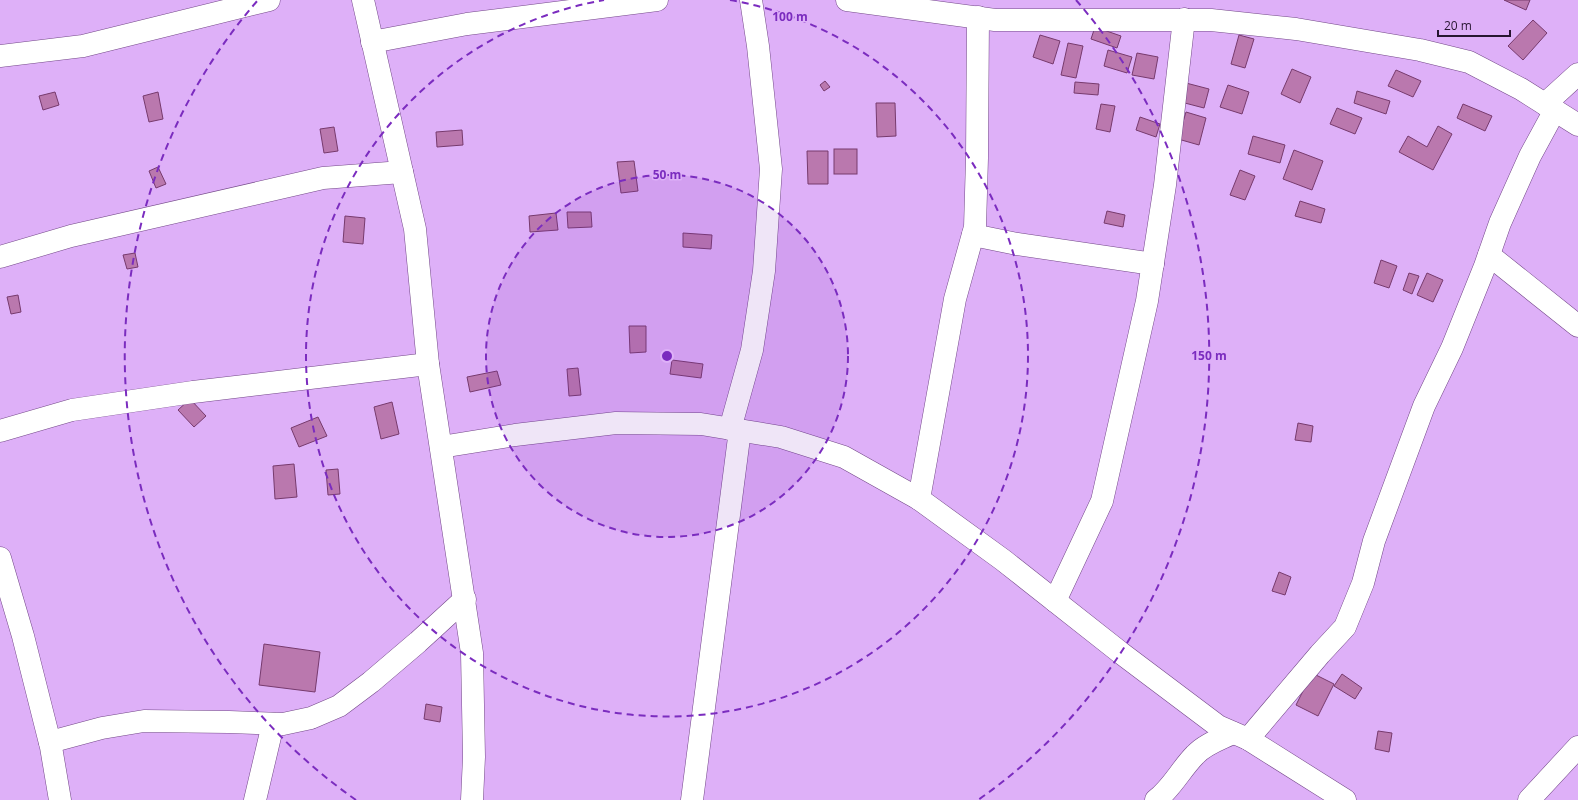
<svg xmlns="http://www.w3.org/2000/svg" width="1578" height="800" viewBox="0 0 1578 800" font-family="'Open Sans',sans-serif">
	<style>
		.building { fill: #ba78ae; stroke: #773a6d }
		.lines { fill: none; stroke-linecap: round; stroke-linejoin: round }
		.minor-casing { stroke: #734888; stroke-width: 23 }
		.minor { stroke: #fff; stroke-width: 22 }
		.ring { fill: none; stroke: #7b2cbf; stroke-width: 2; stroke-dasharray: 7 5 }
		.centre { fill: #7b2cbf; stroke: #deb0f8; stroke-width: 2 }
		.ring-label { font-size: 12px; text-anchor: middle; font-weight: bold; fill: #7b2cbf; stroke: #deb0f8; stroke-width: 3; stroke-linejoin: round; paint-order: stroke }
	</style>
	<rect width="100%" height="100%" fill="#deb0f8"/>
	<g class="building">
		<path d="M1504,0H1530L1526,10Z"/>
		<path d="M1533,20L1547,33L1523,60L1508,46Z"/>
		<path d="M1095,27L1121,36L1117,48L1091,39Z"/>
		<path d="M1040,35L1060,41L1053,64L1033,57Z"/>
		<path d="M1239,35L1254,39L1245,68L1231,64Z"/>
		<path d="M1068,43L1083,46L1076,78L1061,75Z"/>
		<path d="M1108,50L1132,57L1127,73L1104,66Z"/>
		<path d="M1137,53L1158,57L1154,79L1132,75Z"/>
		<path d="M1292,69L1311,77L1300,103L1281,94Z"/>
		<path d="M1396,70L1421,81L1413,97L1388,86Z"/>
		<path d="M825,81L830,87L824,91L820,85Z"/>
		<path d="M1075,82L1099,84L1098,95L1074,93Z"/>
		<path d="M1186,83L1209,89L1204,108L1181,102Z"/>
		<path d="M1228,85L1249,92L1242,114L1220,107Z"/>
		<path d="M1357,91L1390,101L1386,114L1354,103Z"/>
		<path d="M55,92L59,105L43,110L39,96Z"/>
		<path d="M158,92L163,119L149,122L143,96Z"/>
		<path d="M876,103H895L896,136L877,137Z"/>
		<path d="M1101,104L1115,106L1110,132L1096,129Z"/>
		<path d="M1463,104L1492,116L1485,131L1457,118Z"/>
		<path d="M1337,108L1362,118L1355,134L1330,124Z"/>
		<path d="M1186,112L1206,118L1199,145L1178,139Z"/>
		<path d="M1140,117L1160,124L1156,137L1136,130Z"/>
		<path d="M1438,126L1452,134L1433,170L1399,152L1408,136L1427,147Z"/>
		<path d="M334,127L338,151L324,153L320,129Z"/>
		<path d="M462,130L463,145L437,147L436,132Z"/>
		<path d="M1253,136L1285,145L1280,163L1248,154Z"/>
		<rect x="834" y="149" width="23" height="25"/>
		<path d="M1294,150L1323,161L1312,190L1283,179Z"/>
		<path d="M807,151H828V184H808Z"/>
		<path d="M634,161L638,191L621,193L617,162Z"/>
		<path d="M158,167L166,184L156,188L149,171Z"/>
		<path d="M1240,170L1255,176L1245,200L1230,195Z"/>
		<path d="M1300,201L1325,209L1321,223L1295,216Z"/>
		<path d="M1107,211L1125,215L1123,227L1104,223Z"/>
		<path d="M567,212H591L592,227L568,228Z"/>
		<path d="M556,213L558,230L530,232L529,216Z"/>
		<path d="M345,216L365,218L363,244L343,242Z"/>
		<path d="M683,233L712,235L711,249L683,247Z"/>
		<path d="M135,253L138,267L127,269L123,255Z"/>
		<path d="M1381,260L1397,266L1389,288L1374,283Z"/>
		<path d="M1409,273L1419,276L1412,294L1403,290Z"/>
		<path d="M1427,273L1443,280L1433,302L1417,295Z"/>
		<path d="M18,295L21,312L11,314L7,297Z"/>
		<path d="M629,326H646V352L630,353Z"/>
		<path d="M672,360L703,364L701,378L670,374Z"/>
		<path d="M578,368L581,395L569,396L567,369Z"/>
		<path d="M497,371L501,385L470,392L467,377Z"/>
		<path d="M190,399L206,416L194,427L178,410Z"/>
		<path d="M392,402L399,434L381,439L374,407Z"/>
		<path d="M318,417L327,436L299,447L291,428Z"/>
		<path d="M1298,423L1313,426L1311,442L1295,440Z"/>
		<path d="M294,464L297,497L275,499L273,466Z"/>
		<path d="M338,469L340,494L328,495L326,470Z"/>
		<path d="M1279,572L1291,577L1285,595L1272,591Z"/>
		<path d="M264,644L320,652L315,692L259,685Z"/>
		<path d="M1312,673L1334,684L1318,716L1296,705Z"/>
		<path d="M1342,674L1362,688L1355,699L1334,686Z"/>
		<path d="M426,704L442,707L440,722L424,719Z"/>
		<path d="M1378,731L1392,733L1389,752L1375,749Z"/>
	</g>
	<g class="lines">
		<g class="minor-casing">
			<g id="minor">
				<path d="M363,0L415,229L428,364L472,653L474,757L472,800"/>
				<path d="M847,0L995,20H1211L1296,29L1420,50L1469,62L1521,89L1578,125"/>
				<path d="M372,42L467,24L657,0"/>
				<path d="M0,56L83,46L269,0"/>
				<path d="M1545,104L1578,74"/>
				<path d="M973,235L1017,244L1153,264"/>
				<path d="M1489,255L1578,326"/>
				<path d="M0,257L71,236L323,178L402,172"/>
				<path d="M730,429L752,350L764,271L771,169L758,46L751,0"/>
				<path d="M0,431L72,410L193,392L428,364"/>
				<path d="M441,447L515,435L616,423L701,424L781,437L844,457L919,499L1003,560L1121,653L1218,726L1248,739L1345,800"/>
				<path d="M919,499L955,299L975,227L977,158L978,17"/>
				<path d="M0,558L23,636L51,747L60,800"/>
				<path d="M1055,601L1102,501L1147,301L1165,185L1184,19"/>
				<path d="M1248,739L1320,654L1345,627L1363,583L1374,541L1424,406L1452,348L1485,266L1500,223L1530,156L1555,110"/>
				<path d="M50,742L102,728L144,721L229,722L283,724L311,718L339,706L371,682L418,642L465,599"/>
				<path d="M255,800L273,724"/>
				<path d="M692,800L740,430"/>
				<path d="M1156,800C1172,788 1181,769 1195,755C1205,744 1221,739 1233,733"/>
				<path d="M1529,800L1578,747"/>
			</g>
		</g>
		<use href="#minor" class="minor"/>
	</g>
	<circle cx="667" cy="356" r="181" fill="#7b2cbf" fill-opacity=".12"/>
	<g class="ring">
		<circle cx="667" cy="356" r="181"/>
		<path d="M730 0A361 361 0 1 1 604 0"/>
		<path d="M356 800A542 542 0 0 1 258 0M1076 0A542 542 0 0 1 978 800"/>
	</g>
	<circle cx="667" cy="356" r="6" class="centre"/>
	<g class="ring-label">
		<text x="790" y="21">100 m</text>
		<text x="667" y="179">50 m</text>
		<text x="1209" y="360">150 m</text>
	</g>
	<path d="M1438 30v6h72v-6" fill="none" stroke="#271530" stroke-width="2"/>
	<text x="1444" y="30" font-size="12" fill="#271530" stroke="#deb0f8" stroke-width="3" paint-order="stroke">20 m</text>
</svg>
